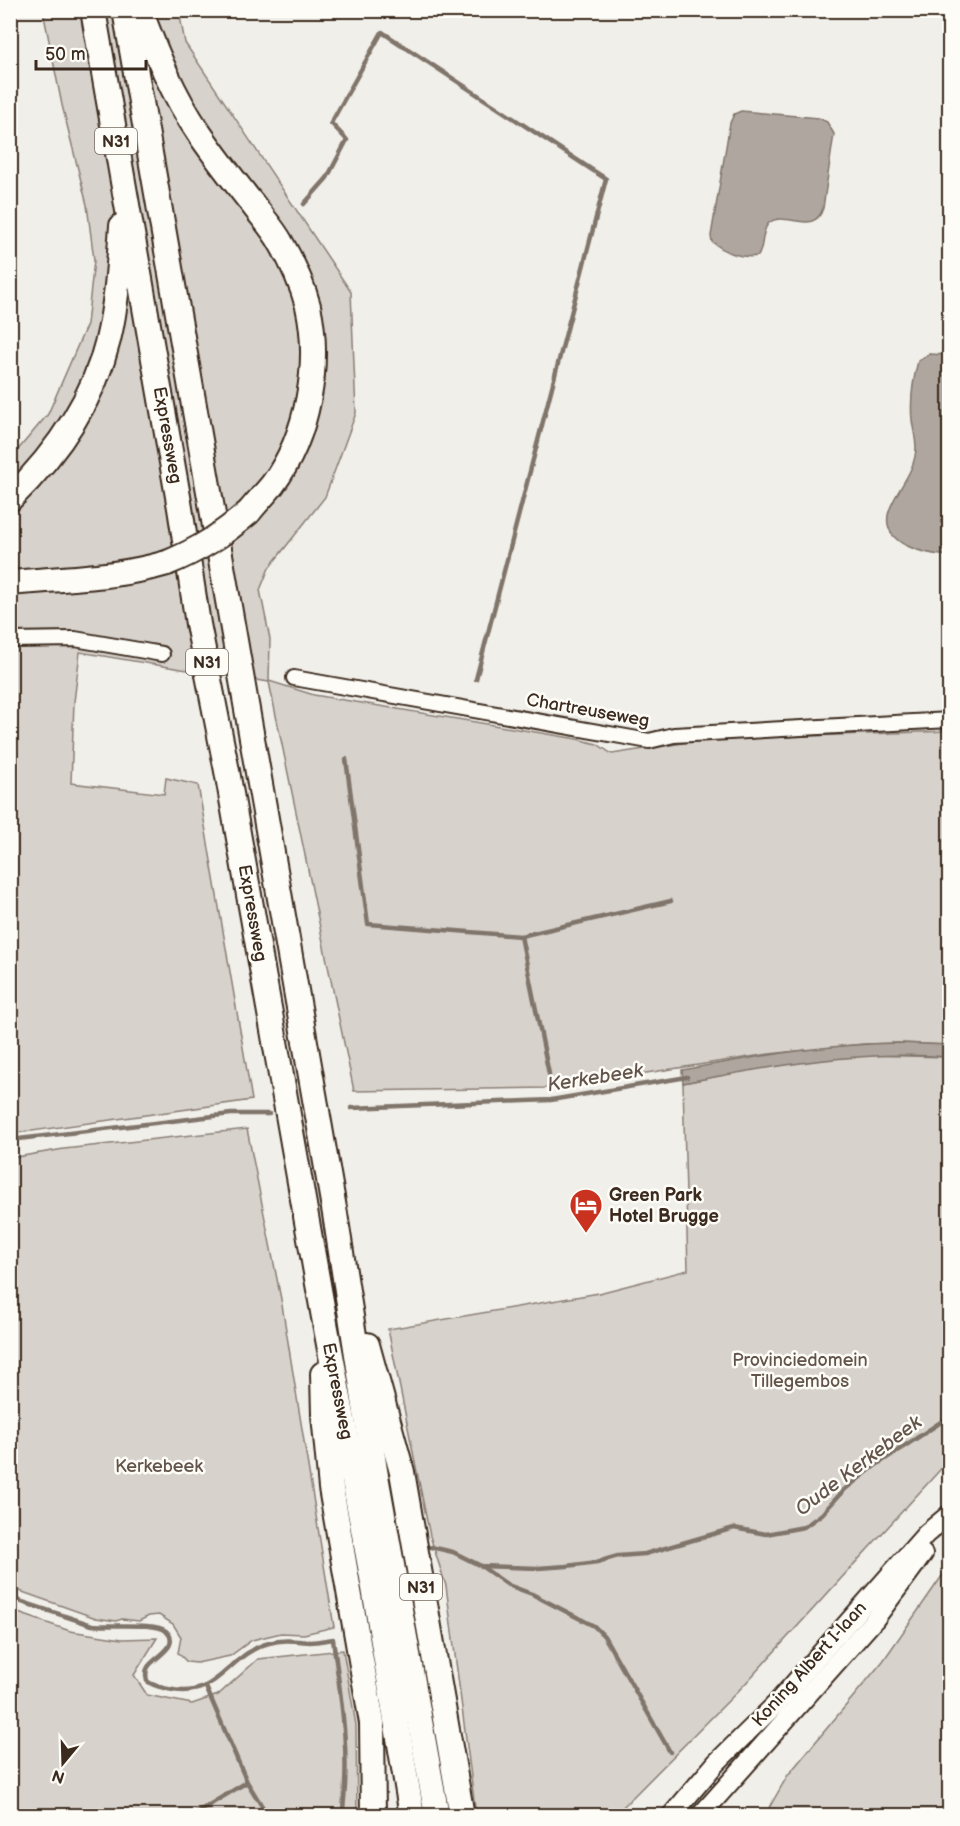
<svg xmlns="http://www.w3.org/2000/svg" width="960" height="1826" viewBox="0 0 960 1826" font-family="'Balsamiq Sans',sans-serif">
	<style>
		.green { fill: #d7d2cc; stroke: #897e75; stroke-width: 1.5 }
		.water { fill: #aea69f; stroke: #80746b; stroke-width: 1.5 }
		.lines { fill: none; stroke-linecap: round; stroke-linejoin: round }
		.stream { stroke: #80746b; stroke-width: 4.5 }
		.street-casing { stroke: #3b2a1e; stroke-width: 18 }
		.secondary-casing { stroke: #3b2a1e; stroke-width: 22 }
		.highway-casing { stroke: #3b2a1e; stroke-width: 28 }
		.street { stroke: #fdfcf7; stroke-width: 14 }
		.secondary { stroke: #fdfcf7; stroke-width: 18 }
		.highway { stroke: #fdfcf7; stroke-width: 24 }
		.highway-bridge-casing { stroke: #3b2a1e; stroke-width: 28; stroke-linecap: butt }
		.highway-bridge { stroke: #fdfcf7; stroke-width: 24 }
		.labels { text-anchor: middle; stroke-width: 5; stroke-linejoin: round; paint-order: stroke }
		.shield { fill: #fdfcf7; stroke: #75695f; stroke-width: 1.5 }
		.shield-label { font-size: 16px; font-weight: bold; fill: #3b2a1e }
		.street-label { font-size: 18px; fill: #3b2a1e; stroke: #fdfcf7 }
		.poi-label { font-size: 18px; font-weight: bold; fill: #3b2a1e; stroke: #fdfcf7; text-anchor: start }
		.park-label { font-size: 18px; fill: #62544a; stroke: #fdfcf7 }
		.water-label { font-size: 20px; font-style: italic; fill: #63554b; stroke: #fdfcf7 }
	</style>
	<rect width="100%" height="100%" fill="#f1efea"/>
	<filter id="ink" filterUnits="userSpaceOnUse"><feTurbulence type="fractalNoise" baseFrequency=".0167" numOctaves="2"/><feDisplacementMap in="SourceGraphic" scale="12" xChannelSelector="R" yChannelSelector="G"/><feConvolveMatrix kernelMatrix="1 2 1 2 8 2 1 2 1" color-interpolation-filters="sRGB"/></filter>
	<g filter="url(#ink)">
		<g class="green">
			<path d="M43,11H179L185,43L351,292L356,413L325,497L269,568L260,590L270,639L269,681L314,695L577,739L597,744L612,754L703,740L949,731V1045L898,1043L863,1044L769,1054L549,1088L354,1091L269,682L181,669L80,652L74,702L71,783L164,794L166,778L198,785L252,1100L11,1134V458L48,414L87,324L94,260L87,205L62,105Z"/>
			<path d="M863,1055L949,1057V1460L744,1685L615,1815H476L446,1586L430,1536L388,1329L599,1293L688,1270L683,1083L775,1065Z"/>
			<path d="M247,1129L281,1299L334,1627L304,1634L281,1633L252,1640L230,1656L197,1663L187,1662L178,1653L181,1637L173,1624L159,1615L149,1616L139,1621L122,1619L116,1621L96,1618L11,1588V1158L64,1149Z"/>
			<path d="M949,1566V1815H765L788,1775L883,1661Z"/>
			<path d="M10,1610L70,1631L122,1639L157,1638L134,1675L147,1695L192,1704L218,1695L258,1659L343,1650L356,1725L357,1815H11Z"/>
		</g>
		<g class="water">
			<path d="M741,111L819,118L827,122L834,134L823,208C814,238 783,208 768,224C761,232 764,247 758,256C740,259 725,252 712,242L711,236L730,123L734,114Z"/>
			<path d="M929,354L949,355V556C925,554 879,545 889,511C897,488 915,473 916,448C916,439 913,429 912,420C910,400 913,380 918,361Z"/>
			<path d="M898,1043L949,1045V1057C859,1050 772,1066 683,1083L682,1070C754,1057 825,1044 898,1043Z"/>
		</g>
		<g class="lines">
			<g class="stream">
				<path d="M304,204L327,178L347,140L331,123L382,32L606,179L476,679"/>
				<path d="M346,759L368,924L521,936L671,901"/>
				<path d="M521,936L549,1074"/>
				<path d="M351,1108L551,1100L687,1077"/>
				<path d="M10,1140L231,1114H269"/>
				<path d="M431,1547L453,1552L481,1566L538,1568L567,1566L597,1562L618,1556L645,1554L734,1528L766,1534L804,1527L822,1514L844,1490L876,1465L950,1416"/>
				<path d="M481,1566L508,1585L532,1594L594,1626L604,1636L670,1752"/>
				<path d="M10,1598L92,1625C108,1627 157,1622 166,1631C182,1646 154,1657 148,1667C145,1672 146,1676 147,1681C153,1686 160,1687 168,1689C219,1701 226,1655 269,1643C283,1639 296,1641 310,1642C318,1642 326,1640 333,1639C341,1698 351,1756 342,1816"/>
				<path d="M206,1687L247,1782L268,1816"/>
				<path d="M191,1816L247,1782"/>
			</g>
			<g class="street-casing">
				<g id="street">
					<path d="M10,640L75,639L162,654"/>
					<path d="M294,678L649,741L674,735L950,720"/>
				</g>
			</g>
			<g class="secondary-casing">
				<g id="secondary">
					<path d="M671,1816L716,1763L776,1704L926,1534L950,1514"/>
					<path d="M700,1816L875,1619L923,1554"/>
				</g>
			</g>
			<g class="highway-casing">
				<g id="highway">
					<path d="M93,10L180,508L198,624L227,771L323,1312L374,1588L412,1816"/>
					<path d="M125,10L335,1214L375,1470L437,1816"/>
					<path d="M140,10C156,53 173,95 199,133C216,158 235,182 254,206C263,218 274,230 281,243C292,262 302,284 308,306C321,364 308,436 273,484C265,494 256,503 249,512"/>
					<path d="M10,499C55,455 93,402 108,340C117,303 119,264 122,226"/>
					<path d="M10,583C63,578 116,578 167,563"/>
					<path d="M367,1345L402,1472L462,1816"/>
					<path d="M323,1374L324,1415L331,1488L372,1723L373,1816"/>
				</g>
			</g>
			<use href="#street" class="street"/>
			<use href="#secondary" class="secondary"/>
			<use href="#highway" class="highway"/>
			<g class="highway-bridge-casing">
				<path id="highway-bridge" d="M167,563C199,550 222,535 249,512"/>
			</g>
			<use href="#highway-bridge" class="highway-bridge"/>
		</g>
	</g>
	<defs>
		<g id="hotel-pin" transform="scale(1.725)"><path d="M0 17L-7.5 6A9.5 9.5 0 1 1 7.5 6Z" fill="#c8321e" stroke="#fdfcf7"/><path d="M-6-4.5h1.5V1H6V5H4.5V3h-9V5H-6ZM-4 0a1.8 1.8 0 1 1 3.6 0ZM.5 0V-2.5h3Q6-2.5 6 0Z" fill="#fff"/></g>
	</defs>
	<g fill-rule="evenodd">
		<use href="#hotel-pin" x="586" y="1205"/>
	</g>
	<g class="labels">
		<g class="shield">
			<rect x="95" y="128" width="42" height="26" rx="4.5"/>
			<rect x="186" y="649" width="42" height="26" rx="4.5"/>
			<rect x="400" y="1574" width="42" height="26" rx="4.5"/>
		</g>
		<g class="shield-label">
			<text x="116" y="147">N31</text>
			<text x="207" y="668">N31</text>
			<text x="421" y="1593">N31</text>
		</g>
		<g class="street-label">
			<text transform="translate(168 435) rotate(80)" y="6">Expressweg</text>
			<text transform="translate(588 710) rotate(10)" y="6">Chartreuseweg</text>
			<text transform="translate(253 913) rotate(80)" y="6">Expressweg</text>
			<text transform="translate(338 1391) rotate(79)" y="6">Expressweg</text>
			<text transform="translate(809 1664) rotate(-48)" y="6">Koning Albert I-laan</text>
		</g>
		<g class="poi-label">
			<text x="609" y="1201">Green Park<tspan x="609" dy="21">Hotel Brugge</tspan></text>
		</g>
		<g class="park-label">
			<text x="800" y="1366">Provinciedomein<tspan x="800" dy="21">Tillegembos</tspan></text>
			<text x="159" y="1472">Kerkebeek</text>
		</g>
		<g class="water-label">
			<text transform="translate(595 1077) rotate(-9)" y="7">Kerkebeek</text>
			<text transform="translate(858 1465) rotate(-37)" y="7">Oude Kerkebeek</text>
		</g>
	</g>
	<rect width="960" height="1826" fill="none" stroke="#fdfcf7" stroke-width="36"/>
	<rect x="18" y="18" width="924" height="1790" fill="none" stroke="#3b2a1e" stroke-width="2" filter="url(#ink)"/>
	<g transform="translate(63 1763) rotate(199)" stroke="#fdfcf7" stroke-width="4.5" paint-order="stroke">
	<path d="M0-4.5L10 22L0 15L-10 22Z" fill="#3b2a1e"/>
	<text y="-9" font-size="16" font-weight="bold" text-anchor="middle" fill="#3b2a1e">N</text>
	</g>
	<path d="M36 60v9h110v-9" fill="none" stroke="#3b2a1e" stroke-width="3"/>
	<text x="45" y="60" font-size="18" fill="#3b2a1e" stroke="#fdfcf7" stroke-width="4.5" paint-order="stroke">50 m</text>
</svg>
